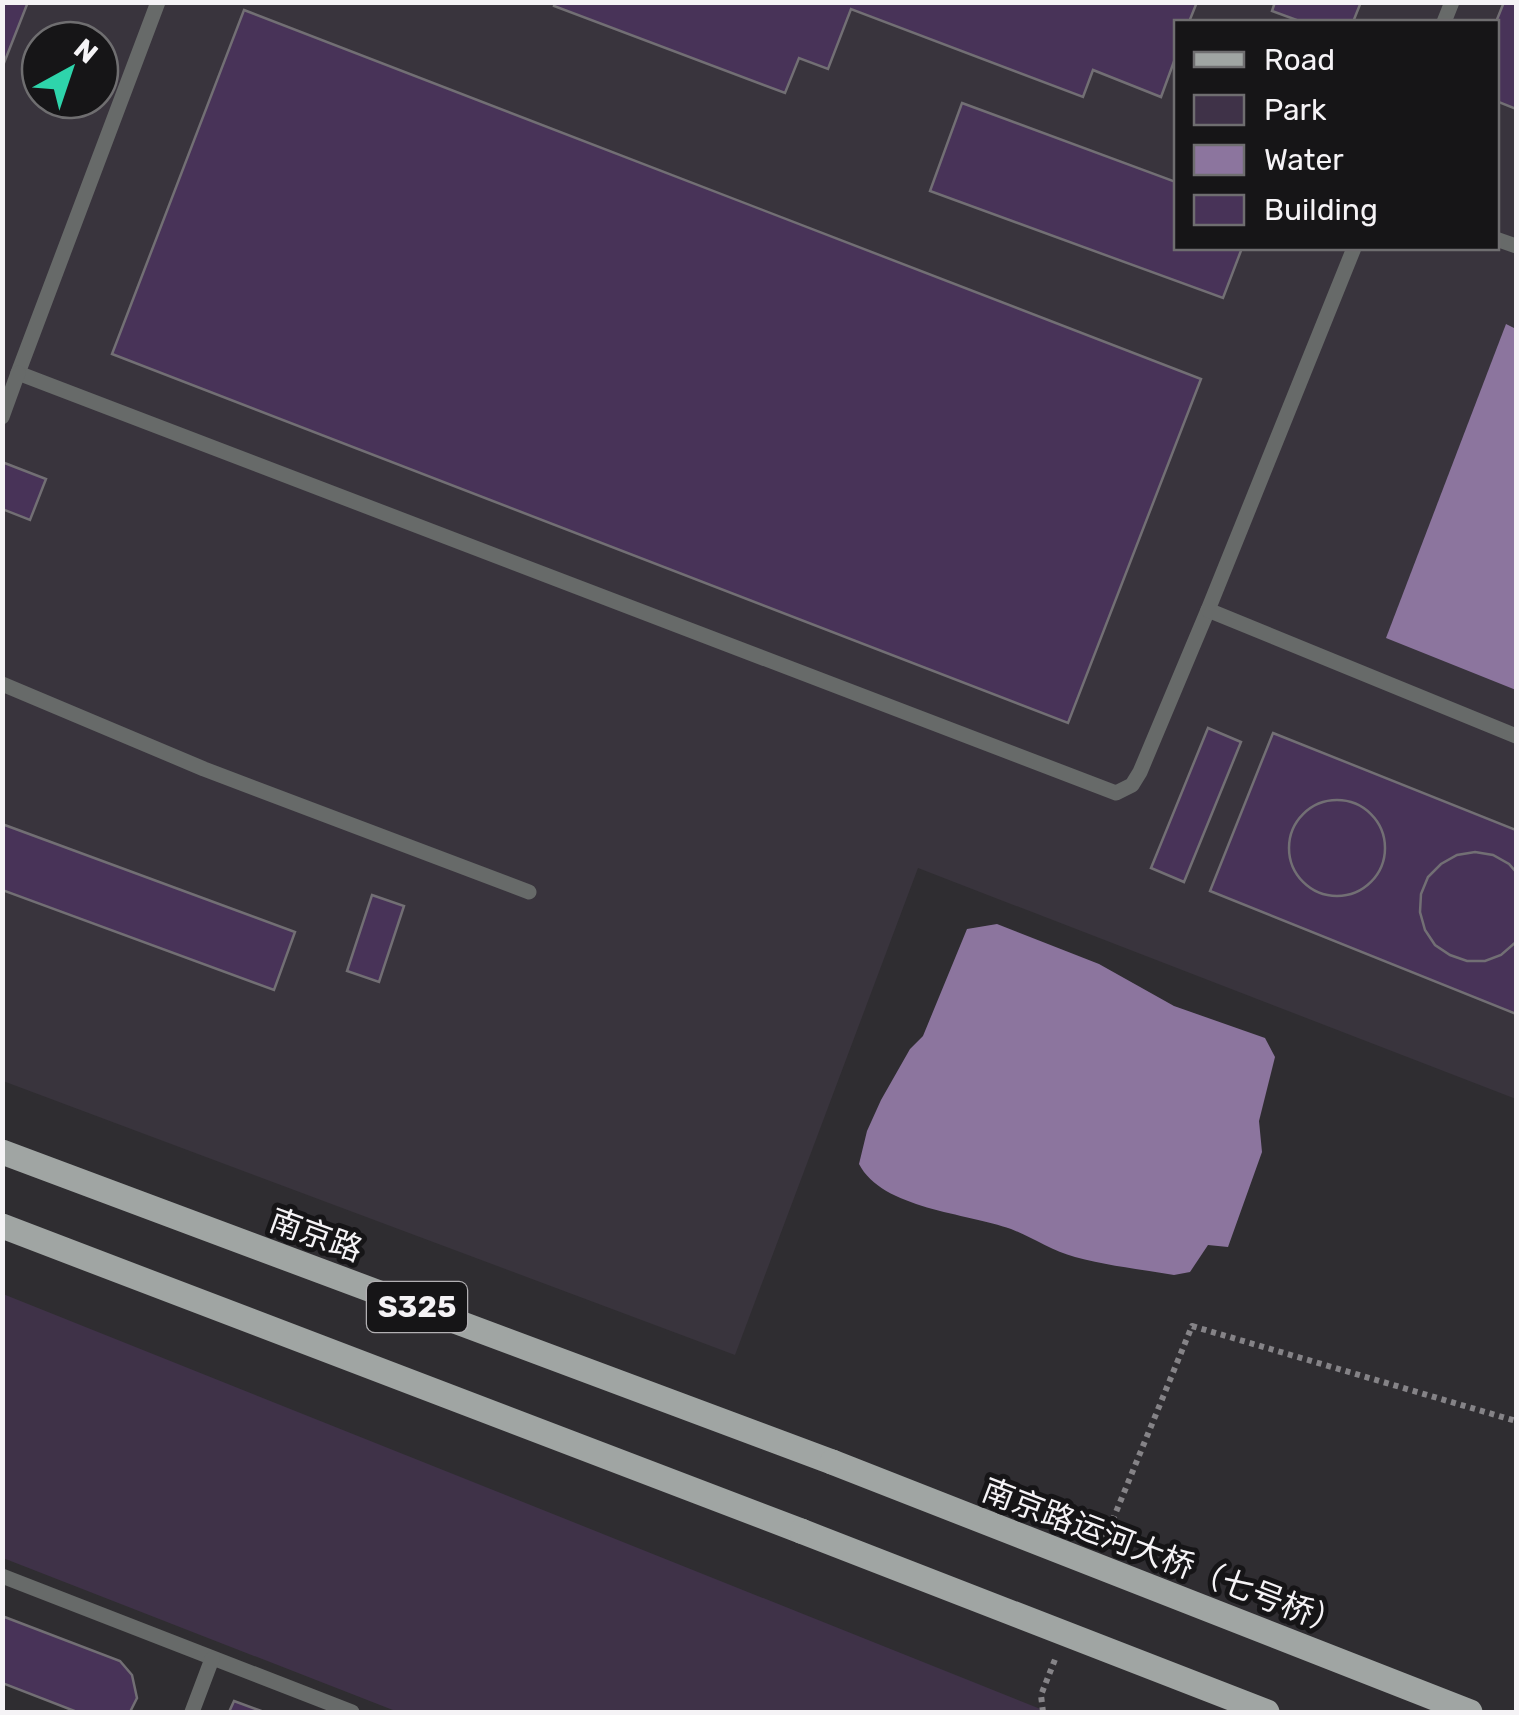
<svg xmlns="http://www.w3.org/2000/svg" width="1519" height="1715" viewBox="0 0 1519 1715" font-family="Rubik,'Noto Sans SC',sans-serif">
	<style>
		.built { fill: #39343d; fill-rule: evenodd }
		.green { fill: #3f3248 }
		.water { fill: #8c759e }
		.building { fill: #483358; stroke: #726f74; stroke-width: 2.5 }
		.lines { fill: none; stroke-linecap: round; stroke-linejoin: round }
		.path { stroke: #858387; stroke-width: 6; stroke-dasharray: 5 5; stroke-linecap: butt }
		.lane { stroke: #676a69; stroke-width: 15 }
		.primary { stroke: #a0a5a3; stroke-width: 25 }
		.primary-bridge { stroke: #a0a5a3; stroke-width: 25 }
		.labels { text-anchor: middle; stroke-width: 10; stroke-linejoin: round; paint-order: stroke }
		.shield { fill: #161517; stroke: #b2b0b3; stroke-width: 2.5 }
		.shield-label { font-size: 30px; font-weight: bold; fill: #f5f3f6 }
		.street-label { font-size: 32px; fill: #f5f3f6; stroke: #161517 }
	</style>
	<rect width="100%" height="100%" fill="#2f2d31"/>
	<path class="built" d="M2,3H1516V1099L918,868L735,1355L3,1081ZM1176,22H1496V248H1176ZM40,40H100V100H40Z"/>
	<path class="green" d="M2,1294H3L1048,1712H398L3,1558Z"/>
	<g class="water">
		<path d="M1506,324L1516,329V690L1386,638Z"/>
		<path d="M997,924L1099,964L1174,1006L1265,1038L1275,1057L1259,1121L1262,1152L1228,1247L1208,1245L1190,1272L1174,1275C1141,1269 1107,1266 1075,1257C1052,1251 1032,1237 1011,1229C967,1213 882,1209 859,1164L867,1131L881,1100L910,1049L923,1036L967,929Z"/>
	</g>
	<g class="building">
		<path d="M2,2H28L2,68Z"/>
		<path d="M555,2H1197L1189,22H1176V56L1161,97L1093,70L1083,97L851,9L828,69L799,58L785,93L554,6Z"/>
		<path d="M1275,2H1361L1353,22H1302L1272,11Z"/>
		<path d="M1504,2H1516V109L1496,101V22Z"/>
		<path d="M244,10L1201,379L1068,723L112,354Z"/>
		<path d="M962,103L1176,182V248H1242L1223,298L930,191Z"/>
		<path d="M2,462L46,479L30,520L2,509Z"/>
		<path d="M1208,728L1241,742L1184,882L1151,868Z"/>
		<path d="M1273,733L1516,830V1014L1210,891Z"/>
		<circle cx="1337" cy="848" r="48"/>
		<path d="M2,824L295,932L274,990L2,890Z"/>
		<path d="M1475,852L1493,855L1509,864L1516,872V942L1501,955L1485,961H1467L1450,955L1435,945L1425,930L1420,912L1421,894L1428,877L1441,864L1457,855Z"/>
		<path d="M372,895L404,906L379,982L347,971Z"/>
		<path d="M2,1616L120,1661L132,1675L137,1698L130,1712H77L2,1683Z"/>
		<path d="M234,1701L264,1712H229Z"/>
	</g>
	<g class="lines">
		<g class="path">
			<path d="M1105,1539L1192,1326L1516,1421"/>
			<path d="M1043,1712L1041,1695L1056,1657"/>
		</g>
		<g class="lane">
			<path d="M158,2L18,373L1116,793L1132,785L1140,772L1208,610"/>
			<path d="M1444,22L1452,2"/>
			<path d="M1496,239L1516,246"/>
			<path d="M1354,248L1208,610L1516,736"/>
			<path d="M2,417L18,373"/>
			<path d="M2,684L204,769L529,892"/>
			<path d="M2,1576L352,1712"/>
			<path d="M192,1712L212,1659"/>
		</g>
		<g class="primary">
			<path d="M2,1152L832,1462"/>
			<path d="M2,1226L801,1531"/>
		</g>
		<g class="primary-bridge">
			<path d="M832,1462L1470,1712"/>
			<path d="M801,1531L1267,1712"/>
		</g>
	</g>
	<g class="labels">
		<rect class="shield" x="367" y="1282" width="100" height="50" rx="8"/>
		<g class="shield-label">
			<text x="417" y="1317">S325</text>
		</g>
		<g class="street-label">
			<text transform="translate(316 1235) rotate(20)" y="11">南京路</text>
			<text transform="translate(1163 1557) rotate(21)" y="11">南京路运河大桥（七号桥）</text>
		</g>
	</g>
	<rect width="1519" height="1715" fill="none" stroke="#f5f3f6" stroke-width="10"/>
	<rect x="1174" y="20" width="325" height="230" fill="#161517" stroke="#6f6e70" stroke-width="2.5"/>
	<rect x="1194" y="52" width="50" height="15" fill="#a0a5a3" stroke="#6f6e70" stroke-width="2.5"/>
	<text x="1264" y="70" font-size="30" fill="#f5f3f6">Road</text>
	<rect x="1194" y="95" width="50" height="30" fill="#3f3248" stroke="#6f6e70" stroke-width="2.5"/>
	<text x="1264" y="120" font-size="30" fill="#f5f3f6">Park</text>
	<rect x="1194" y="145" width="50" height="30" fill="#8c759e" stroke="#6f6e70" stroke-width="2.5"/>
	<text x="1264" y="170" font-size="30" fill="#f5f3f6">Water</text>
	<rect x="1194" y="195" width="50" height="30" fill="#483358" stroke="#6f6e70" stroke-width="2.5"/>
	<text x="1264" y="220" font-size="30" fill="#f5f3f6">Building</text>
	<g transform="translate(70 70) rotate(40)"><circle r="48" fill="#161517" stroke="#6f6e70" stroke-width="2.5"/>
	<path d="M0-8L18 38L0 25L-18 38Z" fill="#2ed4ab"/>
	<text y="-15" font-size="28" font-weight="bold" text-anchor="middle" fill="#f5f3f6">N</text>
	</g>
</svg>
